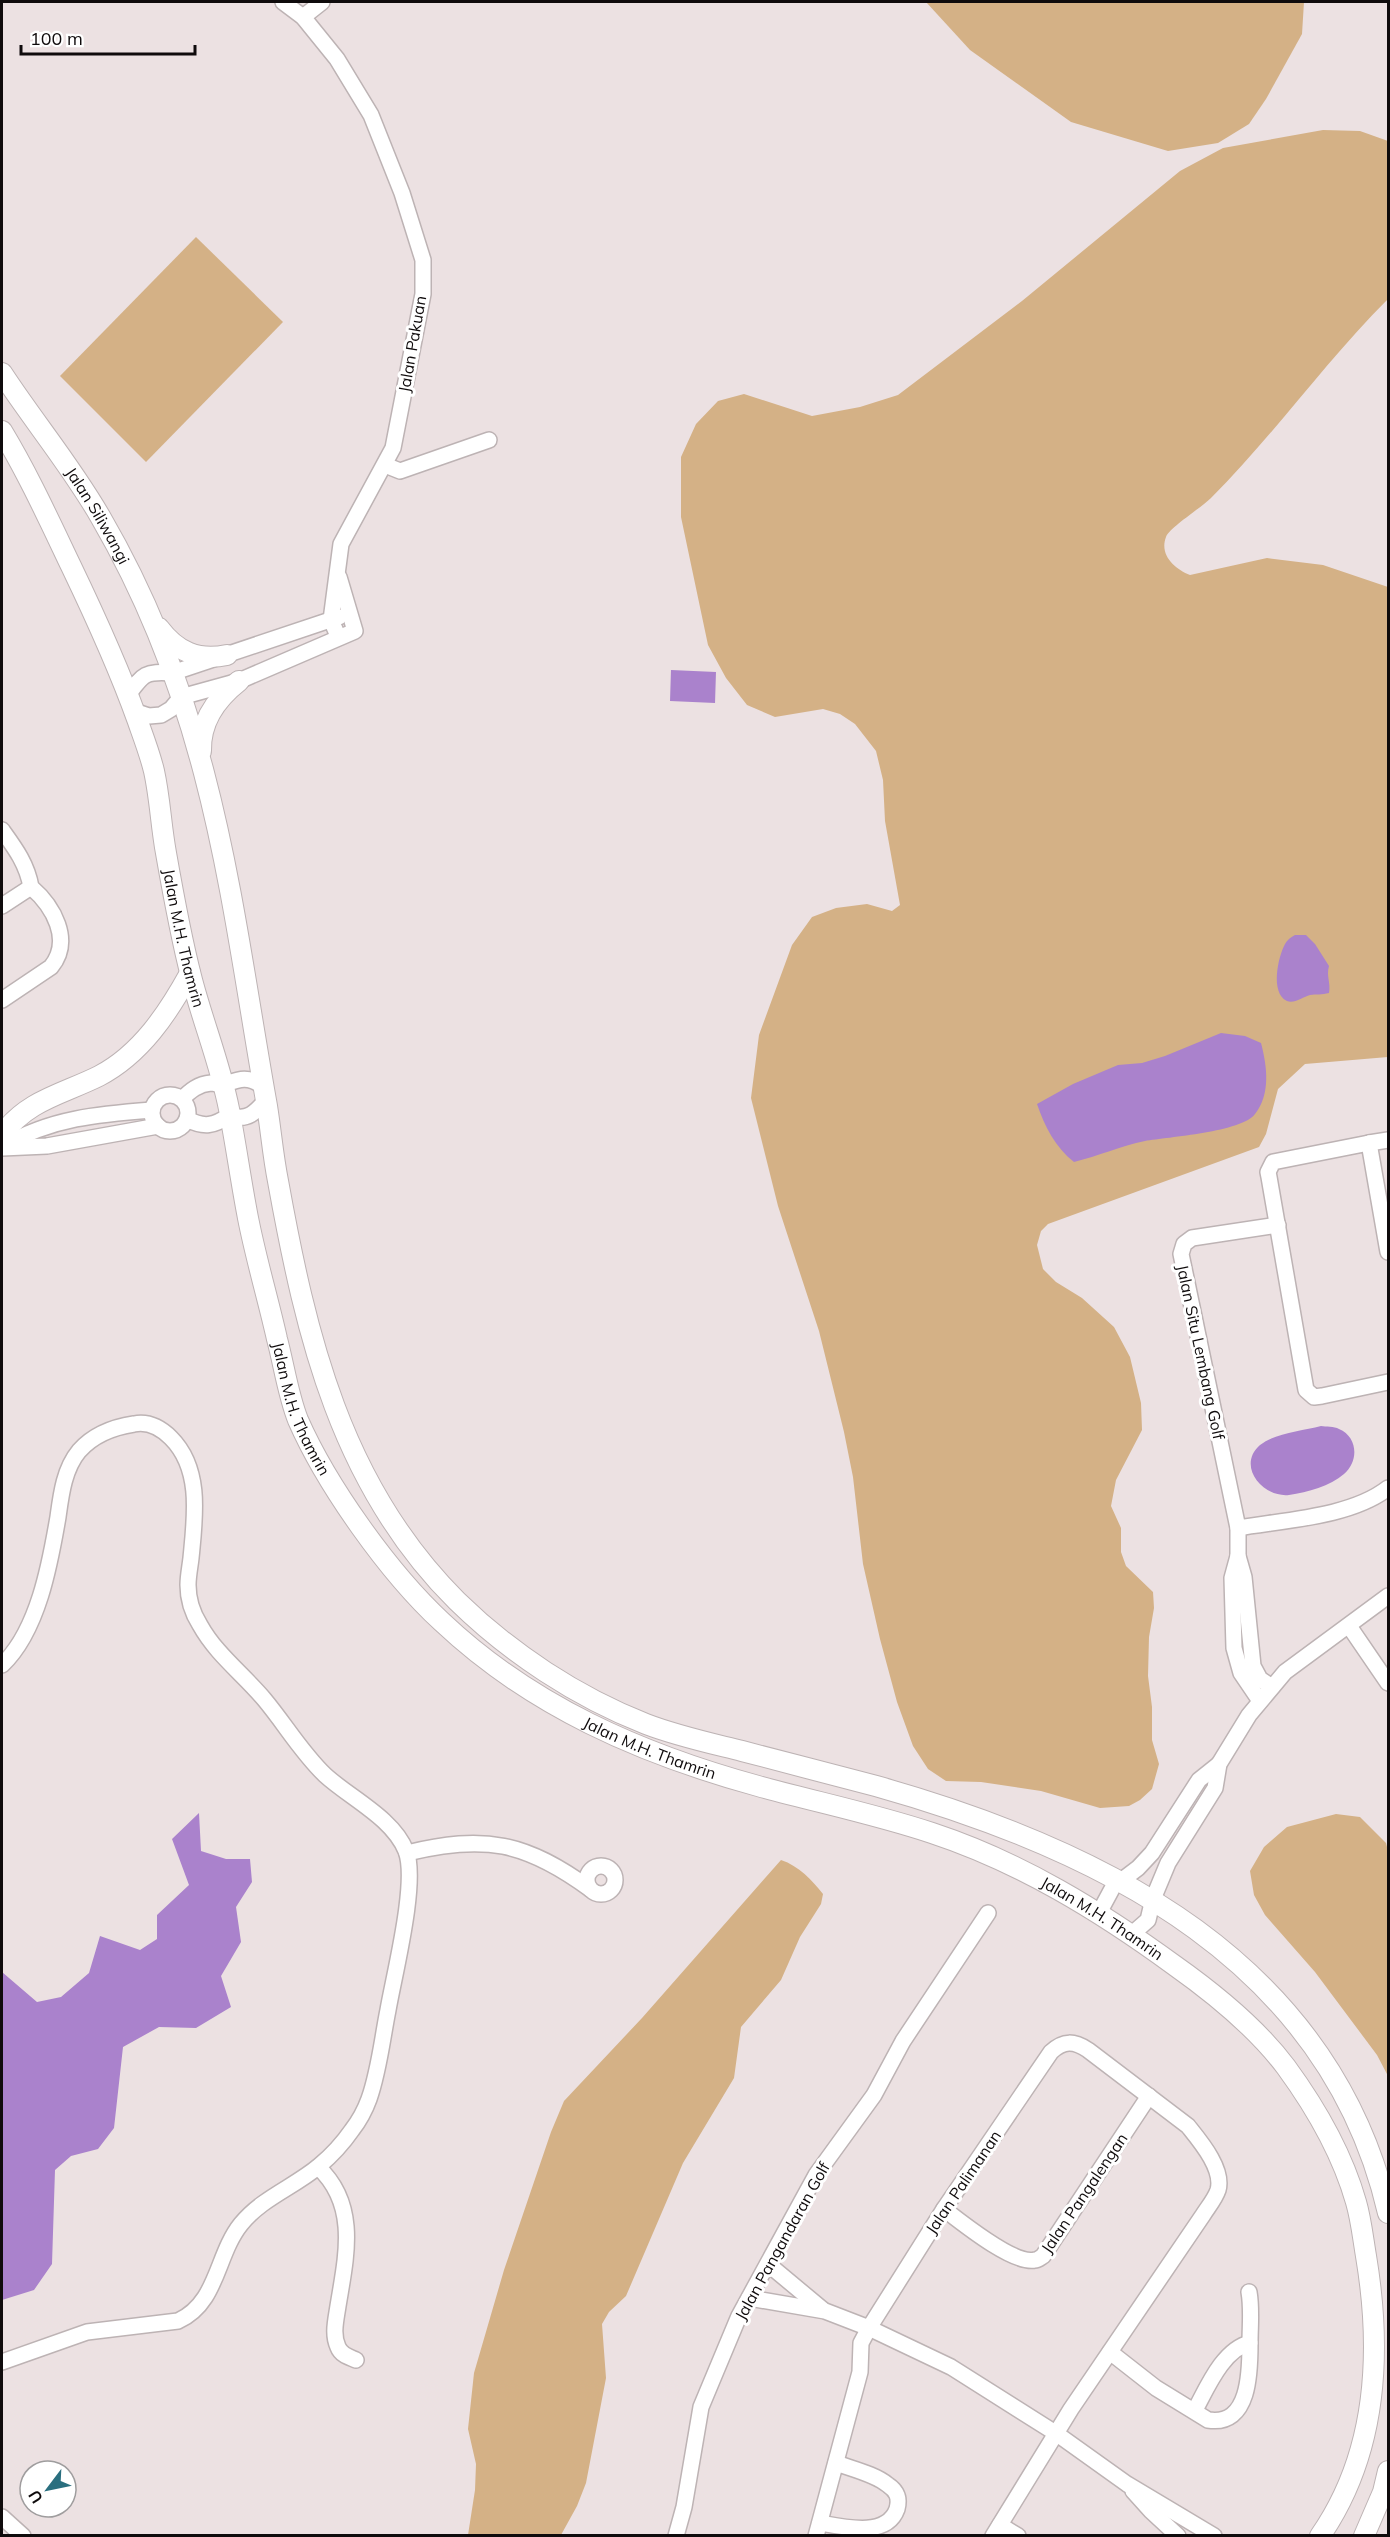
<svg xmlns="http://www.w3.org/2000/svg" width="1390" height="2537" viewBox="0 0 1390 2537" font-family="Mulish,sans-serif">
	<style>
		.green { fill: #d4b186 }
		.water { fill: #aa82cc }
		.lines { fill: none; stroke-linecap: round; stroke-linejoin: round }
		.minor-casing { stroke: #bdb3b4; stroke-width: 18 }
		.major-casing { stroke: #bdb3b4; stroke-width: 22 }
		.minor { stroke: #fff; stroke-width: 15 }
		.major { stroke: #fff; stroke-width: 20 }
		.labels { text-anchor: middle; stroke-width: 6; stroke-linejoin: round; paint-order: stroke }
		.street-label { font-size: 16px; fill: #0f0b0c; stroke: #fff }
	</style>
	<rect width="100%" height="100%" fill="#ece1e2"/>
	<g class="green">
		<path d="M926,2H1304L1302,34L1266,99L1249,124L1218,143L1168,151L1071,122L970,50Z"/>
		<path d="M1323,130L1360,131L1388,141V299C1325,362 1274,435 1211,498C1201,508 1170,527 1166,537C1159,555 1175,569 1190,575L1267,558L1323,565L1388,587V1057L1305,1064L1278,1089L1266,1134L1259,1147L1048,1224L1041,1231L1037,1245L1043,1269L1056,1282L1082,1298L1114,1327L1130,1357L1141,1403L1142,1430L1116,1480L1111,1506L1121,1528V1552L1126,1566L1153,1592L1154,1608L1149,1637L1148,1676L1152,1707V1740L1159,1764L1152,1789L1140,1800L1129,1806L1100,1808L1041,1791L981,1782L946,1781L928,1769L913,1746L897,1702L880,1639L863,1564L853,1477L844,1432L819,1331L778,1206L751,1098L759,1035L792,945L812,917L836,908L867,904L892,911L900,905L885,821L883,780L876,751L855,724L840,714L823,709L775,717L747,705L726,678L708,645L681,517V457L696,424L718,401L744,394L812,416L860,407L898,395L1022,301L1180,171L1223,148Z"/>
		<path d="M196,237L283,322L146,462L60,376Z"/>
		<path d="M1336,1814L1360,1817L1386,1843L1388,1851V2076L1377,2055L1315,1972L1265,1915L1254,1895L1250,1871L1264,1847L1287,1827Z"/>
		<path d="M781,1860C799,1866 812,1880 823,1894L821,1904L800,1937L781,1980L741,2027L734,2078L683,2163L626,2296L609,2312L602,2324L606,2378L586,2483L577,2506L561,2535H468L475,2490L476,2464L468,2429L474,2373L504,2270L551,2132L564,2101L642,2018Z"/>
	</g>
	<g class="water">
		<path d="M671,670L716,672L715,703L670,701Z"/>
		<path d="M1295,935H1306L1315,944L1329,966C1326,976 1331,983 1329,993C1322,995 1316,994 1310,995C1303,997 1294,1004 1287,1001C1270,993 1278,957 1285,944C1287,940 1291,937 1295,935Z"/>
		<path d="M1221,1033L1245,1036L1261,1043C1267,1066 1271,1094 1255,1114C1242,1132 1168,1137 1145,1141C1121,1146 1098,1156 1074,1162C1055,1147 1045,1127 1037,1104L1073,1084L1118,1065L1142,1063L1165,1056Z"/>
		<path d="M1321,1426C1326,1427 1334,1426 1339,1429C1358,1437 1359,1461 1344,1474C1330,1486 1308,1492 1289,1495C1263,1498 1236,1466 1260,1445C1275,1433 1302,1431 1321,1426Z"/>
		<path d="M199,1813L201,1851L226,1859H250L252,1882L236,1907L241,1942L221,1976L231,2007L196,2028L159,2027L123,2047L114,2128L98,2149L71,2156L55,2170L52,2264L34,2290L2,2300V1972L37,2002L61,1997L89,1973L100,1936L140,1950L157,1939V1915L189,1885L172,1839Z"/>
	</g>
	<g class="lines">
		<g class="minor-casing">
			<g id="minor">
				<path d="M283,2L303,17L337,59L371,115L402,193L423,260V294L393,448L341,544L331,620L338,636"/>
				<path d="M303,17L322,2"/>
				<path d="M385,465L400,471L489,440"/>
				<path d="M128,695C143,674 145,671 172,673L339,617"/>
				<path d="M134,711L149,716L161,715L171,709L181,697L239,681L355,631L339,577"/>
				<path d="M2,830C15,848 27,864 31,887C53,906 73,940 51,967L2,1000"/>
				<path d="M2,906L31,887"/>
				<circle cx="170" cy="1113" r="18"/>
				<path d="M182,1099C190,1091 198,1084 211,1083C216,1083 221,1086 226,1084C240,1079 248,1076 262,1086"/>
				<path d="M187,1119C204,1128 214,1126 230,1115C247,1122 256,1112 266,1100"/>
				<path d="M1369,1143L1388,1140"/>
				<path d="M4,1146C50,1118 100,1114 152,1110"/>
				<path d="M2,1148L47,1146L158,1126"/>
				<path d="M1388,1252L1369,1143L1273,1162L1268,1172L1269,1177L1306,1390L1314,1397L1322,1396L1388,1382"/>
				<path d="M1238,1528C1284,1520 1351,1517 1388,1488"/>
				<path d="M1238,1556L1232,1578L1234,1648L1241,1673L1260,1701"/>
				<path d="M1349,1626L1388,1683"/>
				<path d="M2,1665C38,1631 50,1564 58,1517C61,1495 64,1469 79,1451C93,1435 114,1427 134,1424C149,1421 161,1428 171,1438C202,1469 195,1517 191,1558C190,1567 188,1576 188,1585C188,1599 193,1614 200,1625C216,1654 243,1674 264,1699C285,1724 301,1752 325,1775C350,1798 393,1818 406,1851C418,1882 394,1975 388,2010C382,2040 379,2071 369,2099C365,2110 359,2121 352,2130C343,2143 331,2156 319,2166C294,2187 262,2198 241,2224C216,2255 218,2303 178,2321L87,2332L2,2362"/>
				<path d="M1272,1687L1260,1679L1253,1666L1244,1577L1238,1556V1528L1181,1254L1184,1244L1192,1238L1278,1225"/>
				<path d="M407,1853C484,1834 526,1842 590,1889"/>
				<circle cx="601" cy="1880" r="14"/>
				<path d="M1099,1913L1113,1887L1138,1868L1152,1853L1199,1780L1219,1764"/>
				<path d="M1132,1934L1148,1920L1153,1899L1168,1863L1215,1788L1219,1764L1249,1715L1285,1672L1388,1596"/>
				<path d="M318,2167C359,2205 346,2257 338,2306C336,2320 332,2334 338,2347C341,2355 349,2357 356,2360"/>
				<path d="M944,2209C961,2222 1014,2265 1035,2260C1038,2260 1041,2257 1043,2256L1149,2096"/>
				<path d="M768,2264L822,2309"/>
				<path d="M749,2298L825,2311L869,2328L951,2367L1057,2434L1127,2484L1214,2536"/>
				<path d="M1110,2352L1156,2388L1208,2420C1250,2427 1250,2371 1250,2343C1250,2325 1252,2309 1249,2292"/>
				<path d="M1195,2410C1207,2388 1223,2349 1250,2343"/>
				<path d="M1133,2491L1151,2511L1178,2536"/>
				<path d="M2,2517L23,2536"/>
				<path d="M820,2523C847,2528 887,2537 897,2509C900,2498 897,2491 888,2485C875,2474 852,2469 836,2463"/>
				<path d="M1000,2525L1018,2536"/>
				<path d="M676,2536L684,2507L701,2407L739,2316L816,2175L874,2095L903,2041L988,1913"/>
				<path d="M816,2536L860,2372L861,2343L869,2328L944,2209L1051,2052C1064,2040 1074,2041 1088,2050L1188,2126C1200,2141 1224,2169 1218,2190C1215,2199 1208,2207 1203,2215L1071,2409L993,2536"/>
			</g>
		</g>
		<g class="major-casing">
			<g id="major">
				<path id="s1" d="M2,373C34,422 72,467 101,518C147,597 181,685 204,773C233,883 247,995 267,1106C271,1131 273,1156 278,1181C306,1336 341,1486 457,1601C510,1653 577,1697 646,1724C677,1736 710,1743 742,1751C787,1763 831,1774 876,1786C1104,1850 1330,1962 1388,2213"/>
				<path id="s2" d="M2,431C28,474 49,520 71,566C95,616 118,666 137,719C143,736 150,754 154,771C160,798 161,826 166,853C173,893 181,937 191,976C202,1020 220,1063 229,1109C236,1145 241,1182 248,1218C256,1259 268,1299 277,1339C284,1365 288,1395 298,1420C327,1486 389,1573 442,1622C531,1706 641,1754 758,1786C816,1802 875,1814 932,1833C1020,1862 1100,1911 1174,1965C1215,1994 1256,2027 1286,2067C1316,2108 1342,2153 1356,2202C1361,2219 1363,2238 1366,2256C1382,2352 1377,2454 1320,2536"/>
				<path d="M159,628C177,652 198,661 227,655"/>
				<path d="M201,751C200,721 216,699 239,681"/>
				<path d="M2,1135C27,1100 63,1094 99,1076C141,1054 168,1013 190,973"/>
				<path d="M1364,2536L1383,2492L1388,2471"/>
			</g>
		</g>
		<use href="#minor" class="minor"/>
		<use href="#major" class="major"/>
	</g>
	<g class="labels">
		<g class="street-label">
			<text transform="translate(412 344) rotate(-80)" y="6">Jalan Pakuan</text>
			<text dy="6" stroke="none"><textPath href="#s1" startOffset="172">Jalan Siliwangi</textPath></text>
			<text dy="6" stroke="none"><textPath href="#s2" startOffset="543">Jalan M.H. Thamrin</textPath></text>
			<text transform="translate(1201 1352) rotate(78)" y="6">Jalan Situ Lembang Golf</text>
			<text dy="6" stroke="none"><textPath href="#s2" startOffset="1029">Jalan M.H. Thamrin</textPath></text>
			<text dy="6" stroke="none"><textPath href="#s2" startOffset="1533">Jalan M.H. Thamrin</textPath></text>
			<text dy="6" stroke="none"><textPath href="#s2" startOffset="2019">Jalan M.H. Thamrin</textPath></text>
			<text transform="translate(963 2182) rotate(-56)" y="6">Jalan Palimanan</text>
			<text transform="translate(1084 2193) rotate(-56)" y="6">Jalan Pangalengan</text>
			<text transform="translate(782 2241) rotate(-61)" y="6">Jalan Pangandaran Golf</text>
		</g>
	</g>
	<rect width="1390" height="2537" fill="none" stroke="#0f0b0c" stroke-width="6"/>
	<g transform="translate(48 2489) rotate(238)"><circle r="28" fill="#ffffff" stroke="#9f9d9e" stroke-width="1.5"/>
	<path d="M0-4.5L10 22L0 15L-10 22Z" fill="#2a6f7f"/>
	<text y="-9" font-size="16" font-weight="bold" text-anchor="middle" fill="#0f0b0c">U</text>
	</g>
	<path d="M21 45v9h174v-9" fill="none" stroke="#0f0b0c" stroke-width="3"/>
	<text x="30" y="45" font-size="18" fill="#0f0b0c" stroke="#ffffff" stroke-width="4.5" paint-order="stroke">100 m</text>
</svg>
